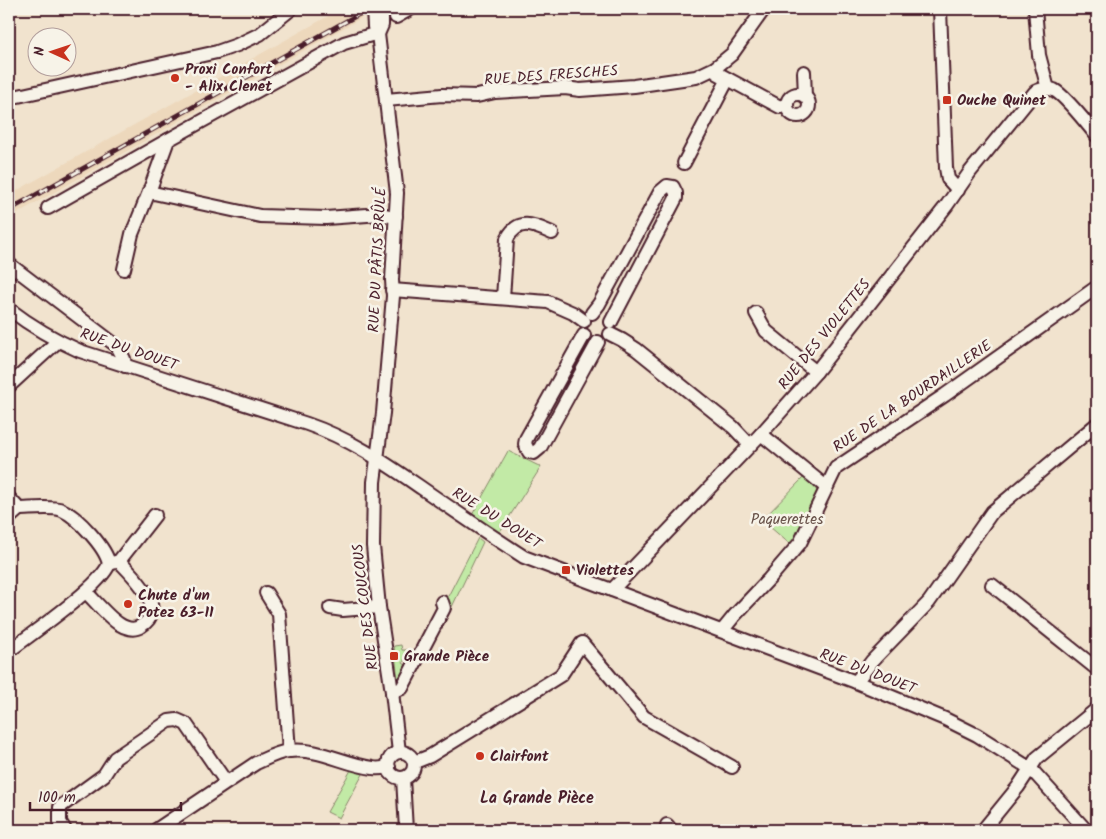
<svg xmlns="http://www.w3.org/2000/svg" width="1106" height="839" viewBox="0 0 1106 839" font-family="Kalam,sans-serif">
	<style>
		.built { fill: #edd8bc }
		.green { fill: #c2eaa6; stroke: #868468 }
		.lines { fill: none; stroke-linecap: round; stroke-linejoin: round }
		.minor-casing { stroke: #4a1f2b; stroke-width: 16 }
		.minor { stroke: #f7f3e8; stroke-width: 12 }
		.rail-casing { stroke: #4a1f2b; stroke-width: 5 }
		.rail { stroke: #f7f3e8; stroke-width: 3; stroke-dasharray: 9; stroke-linecap: butt }
		.poi-dot { fill: #c8321e; stroke: #f7f3e8; stroke-width: 2 }
		.labels { text-anchor: middle; stroke-width: 5; stroke-linejoin: round; paint-order: stroke }
		.poi-label { font-size: 15px; font-weight: bold; fill: #4a1f2b; stroke: #f7f3e8; text-anchor: start }
		.street-label { font-size: 15px; fill: #4a1f2b; stroke: #f7f3e8 }
		.park-label { font-size: 15px; fill: #68524a; stroke: #f7f3e8 }
		.neighbourhood-label { font-size: 16px; font-weight: bold; fill: #4a1f2b; stroke: #f7f3e8 }
	</style>
	<rect width="100%" height="100%" fill="#f1e3ce"/>
	<filter id="ink" filterUnits="userSpaceOnUse"><feTurbulence type="fractalNoise" baseFrequency=".02" numOctaves="2"/><feDisplacementMap in="SourceGraphic" scale="10" xChannelSelector="R" yChannelSelector="G"/><feConvolveMatrix kernelMatrix="1 2 1 2 8 2 1 2 1" color-interpolation-filters="sRGB"/></filter>
	<g filter="url(#ink)">
		<path class="built" d="M341,9H370V13L9,218V195Z"/>
		<g class="green">
			<path d="M508,451L541,467L499,533L472,515Z"/>
			<path d="M805,476L818,492L808,518L792,546L762,520Z"/>
			<path d="M478,538L483,542L451,609L444,604Z"/>
			<path d="M401,645L402,650H409L403,663L409,667L402,679L398,680L394,646Z"/>
			<path d="M351,770L363,774L339,818L327,812Z"/>
		</g>
		<g class="lines">
			<g class="minor-casing">
				<g id="minor">
					<path d="M373,9L374,27L378,34L397,193L392,280L393,296L383,413L374,482L373,546L379,607L392,692L399,752"/>
					<path d="M940,9L946,168L948,179L958,190"/>
					<path d="M1035,9L1039,55L1048,89"/>
					<path d="M396,17L410,9"/>
					<path d="M378,34L382,25V9"/>
					<path d="M804,72L805,96"/>
					<path d="M728,79L780,107L787,104"/>
					<circle cx="798" cy="105" r="11"/>
					<path d="M9,98L217,52L237,45L260,34L291,9"/>
					<path d="M386,100L442,95L477,96L495,92L565,88L580,90L634,86L696,77L715,68L732,54L764,9"/>
					<path d="M684,163L728,79L717,73L715,68"/>
					<path d="M149,192L260,216L326,218L381,214L390,216H396"/>
					<path d="M48,208L168,140"/>
					<path d="M9,264L117,346L124,359L125,366"/>
					<path d="M124,269L132,234L149,192L168,140L344,43L371,35L378,34"/>
					<path d="M392,290L548,302L573,313L584,321"/>
					<path d="M503,298L507,239C518,217 534,225 552,233"/>
					<path d="M9,309C31,326 55,340 80,351L307,424C351,439 385,463 423,489C456,512 490,535 524,557L856,682L945,719L977,735L1031,769L1086,830"/>
					<path d="M592,313L599,304L660,192L667,186L673,187L676,193V198L611,322"/>
					<path d="M756,313L766,331L816,372"/>
					<path d="M610,334L622,340L636,349L733,427L750,445"/>
					<path d="M584,335L526,439L525,444L529,452L534,453L540,448L598,342"/>
					<path d="M9,386L58,341"/>
					<path d="M761,434L826,487"/>
					<path d="M9,498L19,509C29,509 53,506 62,510C78,517 106,548 109,564"/>
					<path d="M9,518L19,509"/>
					<path d="M992,585L1097,669"/>
					<path d="M612,590L761,434L816,372L947,205L970,172L1035,92C1041,89 1048,88 1054,90C1064,95 1089,126 1097,136"/>
					<path d="M86,592C95,601 108,617 119,624C125,628 134,631 141,626C170,609 132,575 119,561"/>
					<path d="M266,593L279,614L289,751"/>
					<path d="M330,608L343,610L379,607"/>
					<path d="M722,631L735,615L769,579L800,543L836,468L945,395L1097,287"/>
					<path d="M9,651C31,634 100,587 109,564L119,561L155,515"/>
					<path d="M856,682L872,661L929,602L992,512L1097,424"/>
					<path d="M392,692L402,688L444,608L442,602"/>
					<circle cx="401" cy="765" r="13"/>
					<path d="M414,761L420,760L430,756L561,675L582,643L644,717L732,767"/>
					<path d="M403,778L406,830"/>
					<path d="M667,825L671,830"/>
					<path d="M65,830L60,822V807L104,775L115,758L169,721L177,720L186,724L226,782"/>
					<path d="M156,830L256,763C267,758 278,752 289,751C318,747 345,765 373,768C378,769 384,768 389,767"/>
					<path d="M983,830L1018,787L1037,758L1097,709"/>
				</g>
			</g>
			<use href="#minor" class="minor"/>
			<g class="rail-casing">
				<path id="rail" d="M9,210L368,9"/>
			</g>
			<use href="#rail" class="rail"/>
		</g>
	</g>
	<g class="poi-dot">
		<circle cx="175" cy="78" r="5"/>
		<rect x="942" y="95" width="10" height="10" rx="2.5"/>
		<rect x="561" y="565" width="10" height="10" rx="2.5"/>
		<circle cx="128" cy="604" r="5"/>
		<rect x="389" y="651" width="10" height="10" rx="2.5"/>
		<circle cx="480" cy="756" r="5"/>
	</g>
	<g class="labels">
		<g class="poi-label">
			<text x="185" y="74">Proxi Confort<tspan x="185" dy="17">- Alix Clenet</tspan></text>
			<text x="957" y="105">Ouche Quinet</text>
			<text x="576" y="575">Violettes</text>
			<text x="138" y="600">Chute d'un<tspan x="138" dy="17">Potez 63-11</tspan></text>
			<text x="404" y="661">Grande Pièce</text>
			<text x="490" y="761">Clairfont</text>
		</g>
		<g class="street-label">
			<text transform="translate(551 75) rotate(-4)" y="5">RUE DES FRESCHES</text>
			<text transform="translate(377 260) rotate(-87)" y="5">RUE DU PÂTIS BRÛLÉ</text>
			<text transform="translate(824 334) rotate(-51)" y="5">RUE DES VIOLETTES</text>
			<text transform="translate(129 349) rotate(19)" y="5">RUE DU DOUET</text>
			<text transform="translate(912 396) rotate(-34)" y="5">RUE DE LA BOURDAILLERIE</text>
			<text transform="translate(497 518) rotate(32)" y="5">RUE DU DOUET</text>
			<text transform="translate(365 607) rotate(-97)" y="5">RUE DES COUCOUS</text>
			<text transform="translate(868 671) rotate(21)" y="5">RUE DU DOUET</text>
		</g>
		<g class="park-label">
			<text x="787" y="524">Paquerettes</text>
		</g>
		<g class="neighbourhood-label">
			<text x="537" y="803">La Grande Pièce</text>
		</g>
	</g>
	<rect width="1106" height="839" fill="none" stroke="#f7f3e8" stroke-width="30"/>
	<rect x="15" y="15" width="1076" height="809" fill="none" stroke="#4a1f2b" stroke-width="2" filter="url(#ink)"/>
	<g transform="translate(52 52) rotate(273)"><circle r="24" fill="#f7f3e8" stroke="#b29e9c"/>
	<path d="M0-4L9 19L0 12L-9 19Z" fill="#c8321e"/>
	<text y="-8" font-size="14" font-weight="bold" text-anchor="middle" fill="#4a1f2b">N</text>
	</g>
	<path d="M30 802v8h151v-8" fill="none" stroke="#4a1f2b" stroke-width="2.5"/>
	<text x="38" y="802" font-size="15" fill="#4a1f2b" stroke="#f7f3e8" stroke-width="4" paint-order="stroke">100 m</text>
</svg>
